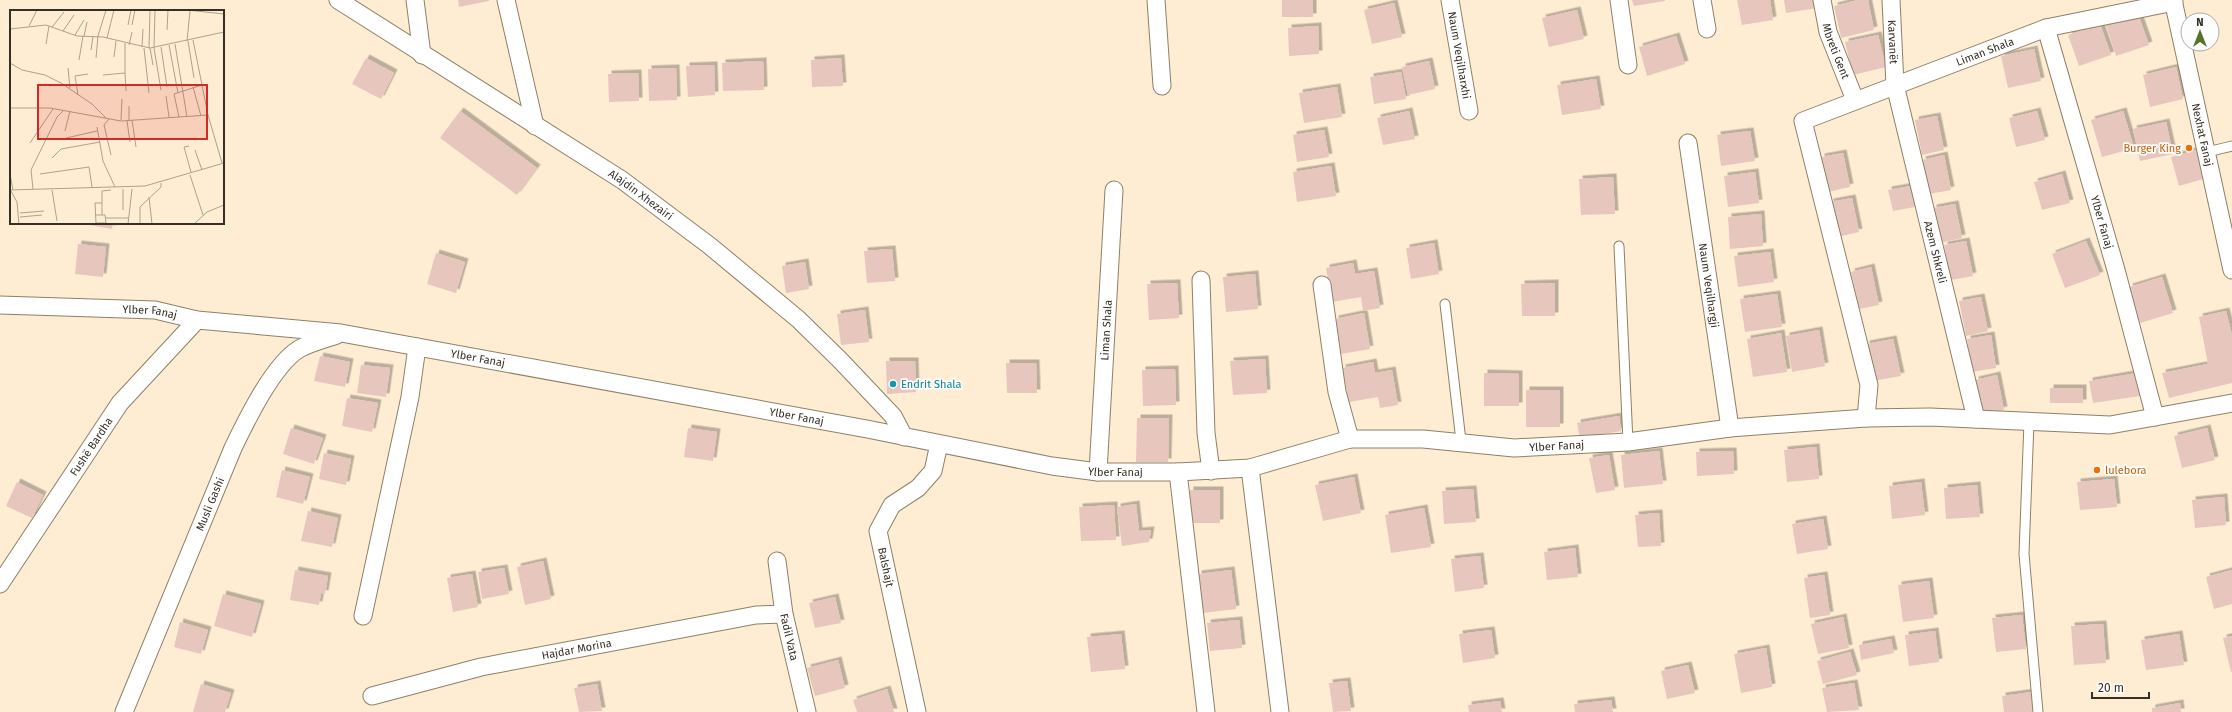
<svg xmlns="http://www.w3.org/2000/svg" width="2232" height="712" viewBox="0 0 2232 712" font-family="'Fira Sans',sans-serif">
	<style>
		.building { fill: #e7c6be; filter: url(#shadow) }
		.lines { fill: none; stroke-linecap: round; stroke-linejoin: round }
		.service-casing { stroke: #8e8067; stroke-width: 11 }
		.minor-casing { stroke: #8e8067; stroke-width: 19 }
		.service { stroke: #fff; stroke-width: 9 }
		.minor { stroke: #fff; stroke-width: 17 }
		.food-dot { fill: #e8710a; stroke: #fdfdfd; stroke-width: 1.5 }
		.culture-dot { fill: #0f9aa8; stroke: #fdfdfd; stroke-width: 1.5 }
		.labels { text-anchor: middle; stroke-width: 3.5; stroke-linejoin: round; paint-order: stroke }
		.street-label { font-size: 11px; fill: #352f25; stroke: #fdfdfd }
		.food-label { font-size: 11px; fill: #c56008; stroke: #fdfdfd; text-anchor: end }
		.culture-label { font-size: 11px; fill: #0d838f; stroke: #fdfdfd; text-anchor: start }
		.inset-road { fill: none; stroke: #aea18d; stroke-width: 1 }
		.view { fill: #d62828; fill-opacity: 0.15; stroke: #d62828; stroke-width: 2 }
		.inset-edge { fill: none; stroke: #352f25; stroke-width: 2 }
	</style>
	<defs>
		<filter id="shadow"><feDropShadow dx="3.5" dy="-3.5" stdDeviation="0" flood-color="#0004"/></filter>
	</defs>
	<rect width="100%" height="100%" fill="#feedd3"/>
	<g class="building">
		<path d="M458,0H489V1L459,7Z"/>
		<rect x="1282" y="0" width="31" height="17"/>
		<path d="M1632,0H1665V1L1634,6Z"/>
		<path d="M1737,0H1770L1773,20L1742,25Z"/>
		<path d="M1784,0H1815L1817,8L1786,13Z"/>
		<path d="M1858,0H1868L1874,30L1841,38L1834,6Z"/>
		<path d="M1394,3L1402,37L1372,44L1364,10Z"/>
		<path d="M1577,10L1584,39L1549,47L1542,18Z"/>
		<path d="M2138,14L2149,45L2116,56L2106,25Z"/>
		<path d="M2100,24L2111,55L2079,66L2068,35Z"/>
		<path d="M1318,26L1319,54L1289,56L1288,28Z"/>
		<path d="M1878,35L1886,67L1853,75L1845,42Z"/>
		<path d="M1676,36L1685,64L1647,76L1639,47Z"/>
		<path d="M2034,49L2041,81L2008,88L2001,56Z"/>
		<path d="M366,58L394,73L381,99L352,84Z"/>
		<path d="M841,58L843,86L812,87L811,60Z"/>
		<path d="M763,61L764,90L723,91L722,63Z"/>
		<path d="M1429,61L1435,89L1408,95L1402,67Z"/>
		<path d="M714,65L715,95L688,97L686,66Z"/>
		<path d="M2176,67L2183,99L2150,107L2143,75Z"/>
		<path d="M676,68L677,100L649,101L648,69Z"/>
		<path d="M1401,72L1406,99L1374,104L1370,77Z"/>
		<path d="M638,73L639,101L609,102L608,74Z"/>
		<path d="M1596,79L1601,109L1562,115L1557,85Z"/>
		<path d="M1337,87L1342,117L1304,123L1299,93Z"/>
		<path d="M460,111L537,168L517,195L440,138Z"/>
		<path d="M1409,111L1415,139L1383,145L1377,118Z"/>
		<path d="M2037,111L2045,140L2016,147L2009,118Z"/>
		<path d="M2123,111L2134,148L2102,157L2091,120Z"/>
		<path d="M1937,116L1944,150L1922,155L1915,120Z"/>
		<path d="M2166,122L2173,154L2140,161L2133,129Z"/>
		<path d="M1324,130L1329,157L1297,162L1293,135Z"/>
		<path d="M1750,131L1755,161L1721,166L1717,135Z"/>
		<path d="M2199,149L2207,178L2179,186L2171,157Z"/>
		<path d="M1843,153L1850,187L1828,192L1821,157Z"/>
		<path d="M1944,155L1951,190L1929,194L1922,160Z"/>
		<path d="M1331,166L1336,196L1297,202L1293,172Z"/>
		<path d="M1755,172L1759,203L1728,207L1724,176Z"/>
		<path d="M2062,174L2070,203L2042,210L2034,182Z"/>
		<path d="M1613,177L1615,214L1581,215L1579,179Z"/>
		<path d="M1911,186L1915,207L1893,211L1888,190Z"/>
		<path d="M1852,198L1859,232L1837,237L1830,202Z"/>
		<path d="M1955,204L1962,238L1940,243L1933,208Z"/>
		<path d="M1761,214L1763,246L1730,249L1728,217Z"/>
		<path d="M78,223H113L112,229Z"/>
		<path d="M1966,241L1973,276L1951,280L1944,245Z"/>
		<path d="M2086,241L2100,275L2065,288L2052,254Z"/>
		<path d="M1434,243L1439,274L1411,279L1406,248Z"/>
		<path d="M78,244L106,247L103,277L75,274Z"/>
		<path d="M892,249L895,281L867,283L864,251Z"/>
		<path d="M1770,252L1774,282L1738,287L1734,256Z"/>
		<path d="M436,253L465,262L456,293L427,284Z"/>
		<path d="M805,262L809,289L786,293L782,266Z"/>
		<path d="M1353,263L1355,274L1374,271L1380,308L1363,311L1361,297L1332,302L1326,268Z"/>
		<path d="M1871,267L1879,305L1859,309L1851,272Z"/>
		<path d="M1255,274L1258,309L1226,312L1223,277Z"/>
		<path d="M2162,277L2173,313L2140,323L2129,287Z"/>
		<path d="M1177,283L1179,318L1149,320L1147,284Z"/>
		<path d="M1555,283V316H1522L1521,284Z"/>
		<path d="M1777,294L1782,327L1745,332L1740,299Z"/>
		<path d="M1981,297L1988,331L1966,336L1959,301Z"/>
		<path d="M865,310L869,342L841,345L837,314Z"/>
		<path d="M2226,311L2232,335V383L2169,398L2162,373L2208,364L2199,317Z"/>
		<path d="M1364,313L1370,349L1341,354L1335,319Z"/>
		<path d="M1819,330L1825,366L1792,372L1786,336Z"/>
		<path d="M1781,333L1787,372L1753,377L1747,339Z"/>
		<path d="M1991,335L1996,368L1972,372L1967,339Z"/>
		<path d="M1893,339L1901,376L1873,381L1866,344Z"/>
		<path d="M320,356L350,362L345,387L314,381Z"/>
		<path d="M1265,359L1267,393L1233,395L1230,361Z"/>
		<path d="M886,361H915L916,392L887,394Z"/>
		<path d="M1373,362L1375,373L1392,370L1398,405L1380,408L1378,397L1349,402L1342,368Z"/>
		<path d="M1006,363H1036L1037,393H1007Z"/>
		<path d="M361,365L390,368L386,397L357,393Z"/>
		<path d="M1175,369L1176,405L1143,406L1142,370Z"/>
		<path d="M1484,373L1519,374V406H1484Z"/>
		<path d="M2137,373L2140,396L2093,403L2089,381Z"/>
		<path d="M1997,375L2004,410L1982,414L1975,380Z"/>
		<rect x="2050" y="388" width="33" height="15"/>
		<rect x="1526" y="390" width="34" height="37"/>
		<path d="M347,398L378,403L372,432L342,426Z"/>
		<path d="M1619,416L1621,431L1580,438L1577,423Z"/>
		<path d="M1137,418H1169L1168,462H1136Z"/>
		<path d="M291,428L323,438L314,464L283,454Z"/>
		<path d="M688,428L717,432L713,461L684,457Z"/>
		<path d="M2207,428L2215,460L2182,468L2174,436Z"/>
		<path d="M1816,447L1819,479L1787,482L1784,450Z"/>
		<path d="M1659,451L1663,484L1624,488L1621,455Z"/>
		<path d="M1733,451L1734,474L1697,476L1696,452Z"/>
		<path d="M324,453L351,459L346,485L319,479Z"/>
		<path d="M1609,455L1615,490L1596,493L1589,458Z"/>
		<path d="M282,470L310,477L303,504L276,497Z"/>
		<path d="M1354,477L1361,513L1323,521L1315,485Z"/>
		<path d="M2114,479L2117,507L2080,510L2077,482Z"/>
		<path d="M17,482L43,495L32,518L6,506Z"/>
		<path d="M1921,482L1925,515L1892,519L1889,486Z"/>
		<path d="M1977,485L1980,517L1946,519L1944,488Z"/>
		<path d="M1473,489L1476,522L1444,524L1442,491Z"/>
		<rect x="1190" y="490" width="30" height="33"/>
		<path d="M2224,497L2226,525L2195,528L2192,500Z"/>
		<path d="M1136,504L1139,531L1151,530L1149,542L1122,546L1117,507Z"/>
		<path d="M1114,505L1116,540L1081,541L1079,507Z"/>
		<path d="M1424,508L1431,547L1391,553L1385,515Z"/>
		<path d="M308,511L338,518L332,547L301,541Z"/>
		<path d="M1659,513L1661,546L1638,547L1635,515Z"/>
		<path d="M1823,519L1828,549L1797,554L1792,524Z"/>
		<path d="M1575,548L1578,577L1547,580L1544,552Z"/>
		<path d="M1480,556L1484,588L1455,592L1451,559Z"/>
		<path d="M543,561L551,599L525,605L517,567Z"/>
		<path d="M504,568L509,594L482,599L478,572Z"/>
		<path d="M295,570L328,576L325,594L321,593L319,605L290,600Z"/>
		<path d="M1231,570L1236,609L1202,613L1198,574Z"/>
		<path d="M2232,570V604L2214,609L2206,577Z"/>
		<path d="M472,574L478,607L453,612L447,578Z"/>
		<path d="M1824,575L1830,615L1810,618L1804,578Z"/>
		<path d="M1929,581L1934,618L1903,622L1898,585Z"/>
		<path d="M223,594L261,604L252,637L214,626Z"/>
		<path d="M835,597L841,623L815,628L809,603Z"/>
		<path d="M2022,615L2026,649L1996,652L1992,618Z"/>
		<path d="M1843,617L1849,648L1818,654L1811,624Z"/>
		<path d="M1239,620L1242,648L1210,651L1207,623Z"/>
		<path d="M180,622L208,630L201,654L174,647Z"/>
		<path d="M2103,624L2106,663L2074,665L2071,626Z"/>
		<path d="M1491,630L1495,658L1463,663L1459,634Z"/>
		<path d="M1935,631L1939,662L1909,666L1905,635Z"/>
		<path d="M1121,634L1125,669L1091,672L1087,637Z"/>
		<path d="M2179,634L2184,665L2146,670L2141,640Z"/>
		<path d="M2232,636V672H2231L2223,638Z"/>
		<path d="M1891,639L1894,653L1861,660L1859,645Z"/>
		<path d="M1766,648L1772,687L1741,693L1734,654Z"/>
		<path d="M1850,652L1857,675L1823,684L1817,661Z"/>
		<path d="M838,660L845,688L815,696L807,668Z"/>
		<path d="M1688,665L1695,693L1667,699L1661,671Z"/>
		<path d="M1347,681L1351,711L1333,712L1329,683Z"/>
		<path d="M1854,683L1859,710L1827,712L1822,688Z"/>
		<path d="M201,684L231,693L225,712H193Z"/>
		<path d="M597,684L602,711L579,712L574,688Z"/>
		<path d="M887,689L894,712H857L853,700Z"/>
		<path d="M2032,692L2034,712H2004L2002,696Z"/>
		<path d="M1611,700L1613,712H1575L1574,704Z"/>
		<path d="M1500,701L1502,712H1469L1468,705Z"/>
		<path d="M2180,703L2181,712H2152V708Z"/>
	</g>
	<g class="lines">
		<g class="service-casing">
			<g id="service">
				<path d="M2207,152L2232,146"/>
				<path d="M1619,246L1628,442"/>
				<path d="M1445,304L1461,441"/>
				<path d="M2029,422L2024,554L2038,712"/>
			</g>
		</g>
		<g class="minor-casing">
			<g id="minor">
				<path id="s1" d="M338,0L622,180L710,246L798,319L840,360L893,416L904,437"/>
				<path d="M415,0L422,55"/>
				<path d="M506,0L535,126"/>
				<path d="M1156,0L1162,86"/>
				<path id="s2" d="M1450,0L1469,111"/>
				<path d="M1619,0L1628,65"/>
				<path d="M1702,0L1707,29"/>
				<path id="s3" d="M1822,0L1828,32L1855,100"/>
				<path id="s4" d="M1891,0L1895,85L1976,419"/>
				<path id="s5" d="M2173,0L2232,270"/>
				<path id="s6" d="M2046,28L2116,270L2155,417"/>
				<path id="s7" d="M1688,143L1730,428"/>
				<path d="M1201,280L1206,433L1211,471"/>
				<path d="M1322,285L1337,392L1350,439"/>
				<path id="s8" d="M0,305L155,310L197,320L341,333L867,429L1052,466L1098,472H1178L1250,468L1350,439H1423L1514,448L1628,442L1730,428L1866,418L1930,417L2110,425L2232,403"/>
				<path id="s9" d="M1866,418L1869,385L1803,121L2046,28L2174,2"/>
				<path d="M1250,468L1280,712"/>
				<path id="s10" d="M1098,472L1114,190"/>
				<path d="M1178,472L1206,712"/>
				<path id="s11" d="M777,561L784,614L807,712"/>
				<path id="s12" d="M0,584L120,403L197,320"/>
				<path d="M363,616L410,397L417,347"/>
				<path id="s13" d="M372,696L481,667L756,615L784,614"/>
				<path id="s14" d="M124,712L233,448C246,421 273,365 299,349C310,343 325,339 337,335"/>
				<path d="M917,712L878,531L892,505L918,488L933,471L939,444"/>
			</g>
		</g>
		<use href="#service" class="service"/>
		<use href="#minor" class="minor"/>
	</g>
	<g class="food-dot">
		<circle cx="2189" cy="148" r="4"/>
		<circle cx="2097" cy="470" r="4"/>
	</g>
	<circle class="culture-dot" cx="893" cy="384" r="4"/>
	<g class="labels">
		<g class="street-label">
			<text dy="4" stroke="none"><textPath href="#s4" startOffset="42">Karvanët</textPath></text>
			<text dy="4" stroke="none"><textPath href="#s3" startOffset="53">Mbreti Gent</textPath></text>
			<text dy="4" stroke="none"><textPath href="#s9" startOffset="500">Liman Shala</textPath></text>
			<text dy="4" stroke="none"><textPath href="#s2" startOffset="56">Naum Veqilharxhi</textPath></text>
			<text dy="4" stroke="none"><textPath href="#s5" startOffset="138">Nexhat Fanaj</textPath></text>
			<text dy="4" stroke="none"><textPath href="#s1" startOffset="360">Alajdin Xhezairi</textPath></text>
			<text dy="4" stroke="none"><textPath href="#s6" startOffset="202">Ylber Fanaj</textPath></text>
			<text dy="4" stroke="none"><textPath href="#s4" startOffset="257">Azem Shkreli</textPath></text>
			<text dy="4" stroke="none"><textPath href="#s7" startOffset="144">Naum Veqilhargji</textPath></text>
			<text dy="4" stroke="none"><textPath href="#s8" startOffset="150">Ylber Fanaj</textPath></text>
			<text dy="4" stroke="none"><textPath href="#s10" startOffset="142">Liman Shala</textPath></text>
			<text dy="4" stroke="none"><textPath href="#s8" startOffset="482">Ylber Fanaj</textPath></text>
			<text dy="4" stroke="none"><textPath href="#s8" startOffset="806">Ylber Fanaj</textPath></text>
			<text dy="4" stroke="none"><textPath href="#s12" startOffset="165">Fushë Bardha</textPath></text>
			<text dy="4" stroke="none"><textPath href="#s8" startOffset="1576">Ylber Fanaj</textPath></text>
			<text dy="4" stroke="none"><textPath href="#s8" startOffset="1130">Ylber Fanaj</textPath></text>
			<text dy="4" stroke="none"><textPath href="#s14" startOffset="225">Musli Gashi</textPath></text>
			<text transform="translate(886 567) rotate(78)" y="4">Balshajt</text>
			<text dy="4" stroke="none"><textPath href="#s11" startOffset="77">Fadil Vata</textPath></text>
			<text dy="4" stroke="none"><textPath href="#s13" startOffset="210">Hajdar Morina</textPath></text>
		</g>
		<g class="food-label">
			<text x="2181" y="152">Burger King</text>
			<text x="2105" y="474" text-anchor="start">lulebora</text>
		</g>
		<g class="culture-label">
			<text x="901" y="388">Endrit Shala</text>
		</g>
	</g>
	<g transform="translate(10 10)">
		<rect width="214" height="214" fill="#feedd3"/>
		<path class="inset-road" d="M145,0L144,38L151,80M177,0L214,4M118,15L121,0M122,15L125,0M19,16L27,0M42,17L54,2M0,19L36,15L67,26L93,27L140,38L214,22M157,20L158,0M53,21L64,5M65,25L74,10M74,26L77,12M97,28L104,0M183,30L198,105L212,153M177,31L180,1M178,31L184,68M36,34L39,16M165,34L177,107M119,35L122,22M159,35L168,83M132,37L133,19M151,37L157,77M134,38L139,83M139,38L140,0M140,38L143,55M81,40L83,26M104,47L106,31M86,48L88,26L96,0M69,50L73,26M0,53L12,60L35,65L51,73L82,94L96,108M58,58L60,78M115,63L116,81M93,65L115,63V33M183,77L191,106M68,85L65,66L78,64M156,86L159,107M119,96V111M0,98H40L111,111L198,105M169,107L164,84L192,75M99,109L94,115L101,145M111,110L112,89M122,110L126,137M117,111L120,132M87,117L93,151L105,177M55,121L60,101M56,128L87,121M20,133L43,99M179,136L174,137L181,162M185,140L192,160M42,148L51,139L90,132M0,164L3,180M30,164L79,157L82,177M180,165L193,205M23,179L21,160L47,107L53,101M0,180L135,176L214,153M42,180L47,211M1,181L7,192L9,214M139,187L142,214M113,200V179M10,203L34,201M85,205H95L96,213H86L85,193H92M92,205V181L101,180M10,207L32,205M96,208H118M118,214L122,179M130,214V197L151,177V173M184,214L197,202L214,195"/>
		<path class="view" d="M28,75H197V129H28Z"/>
		<rect width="214" height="214" class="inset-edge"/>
	</g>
	<g transform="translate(2200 32)"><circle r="19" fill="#fdfdfd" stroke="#adaba7"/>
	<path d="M0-3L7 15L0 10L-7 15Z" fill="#557226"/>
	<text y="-6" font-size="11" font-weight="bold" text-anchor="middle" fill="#352f25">N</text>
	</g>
	<path d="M2092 692v6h57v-6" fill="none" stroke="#352f25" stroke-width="2"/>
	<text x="2098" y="692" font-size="12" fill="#352f25" stroke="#fdfdfd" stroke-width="3" paint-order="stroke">20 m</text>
</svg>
